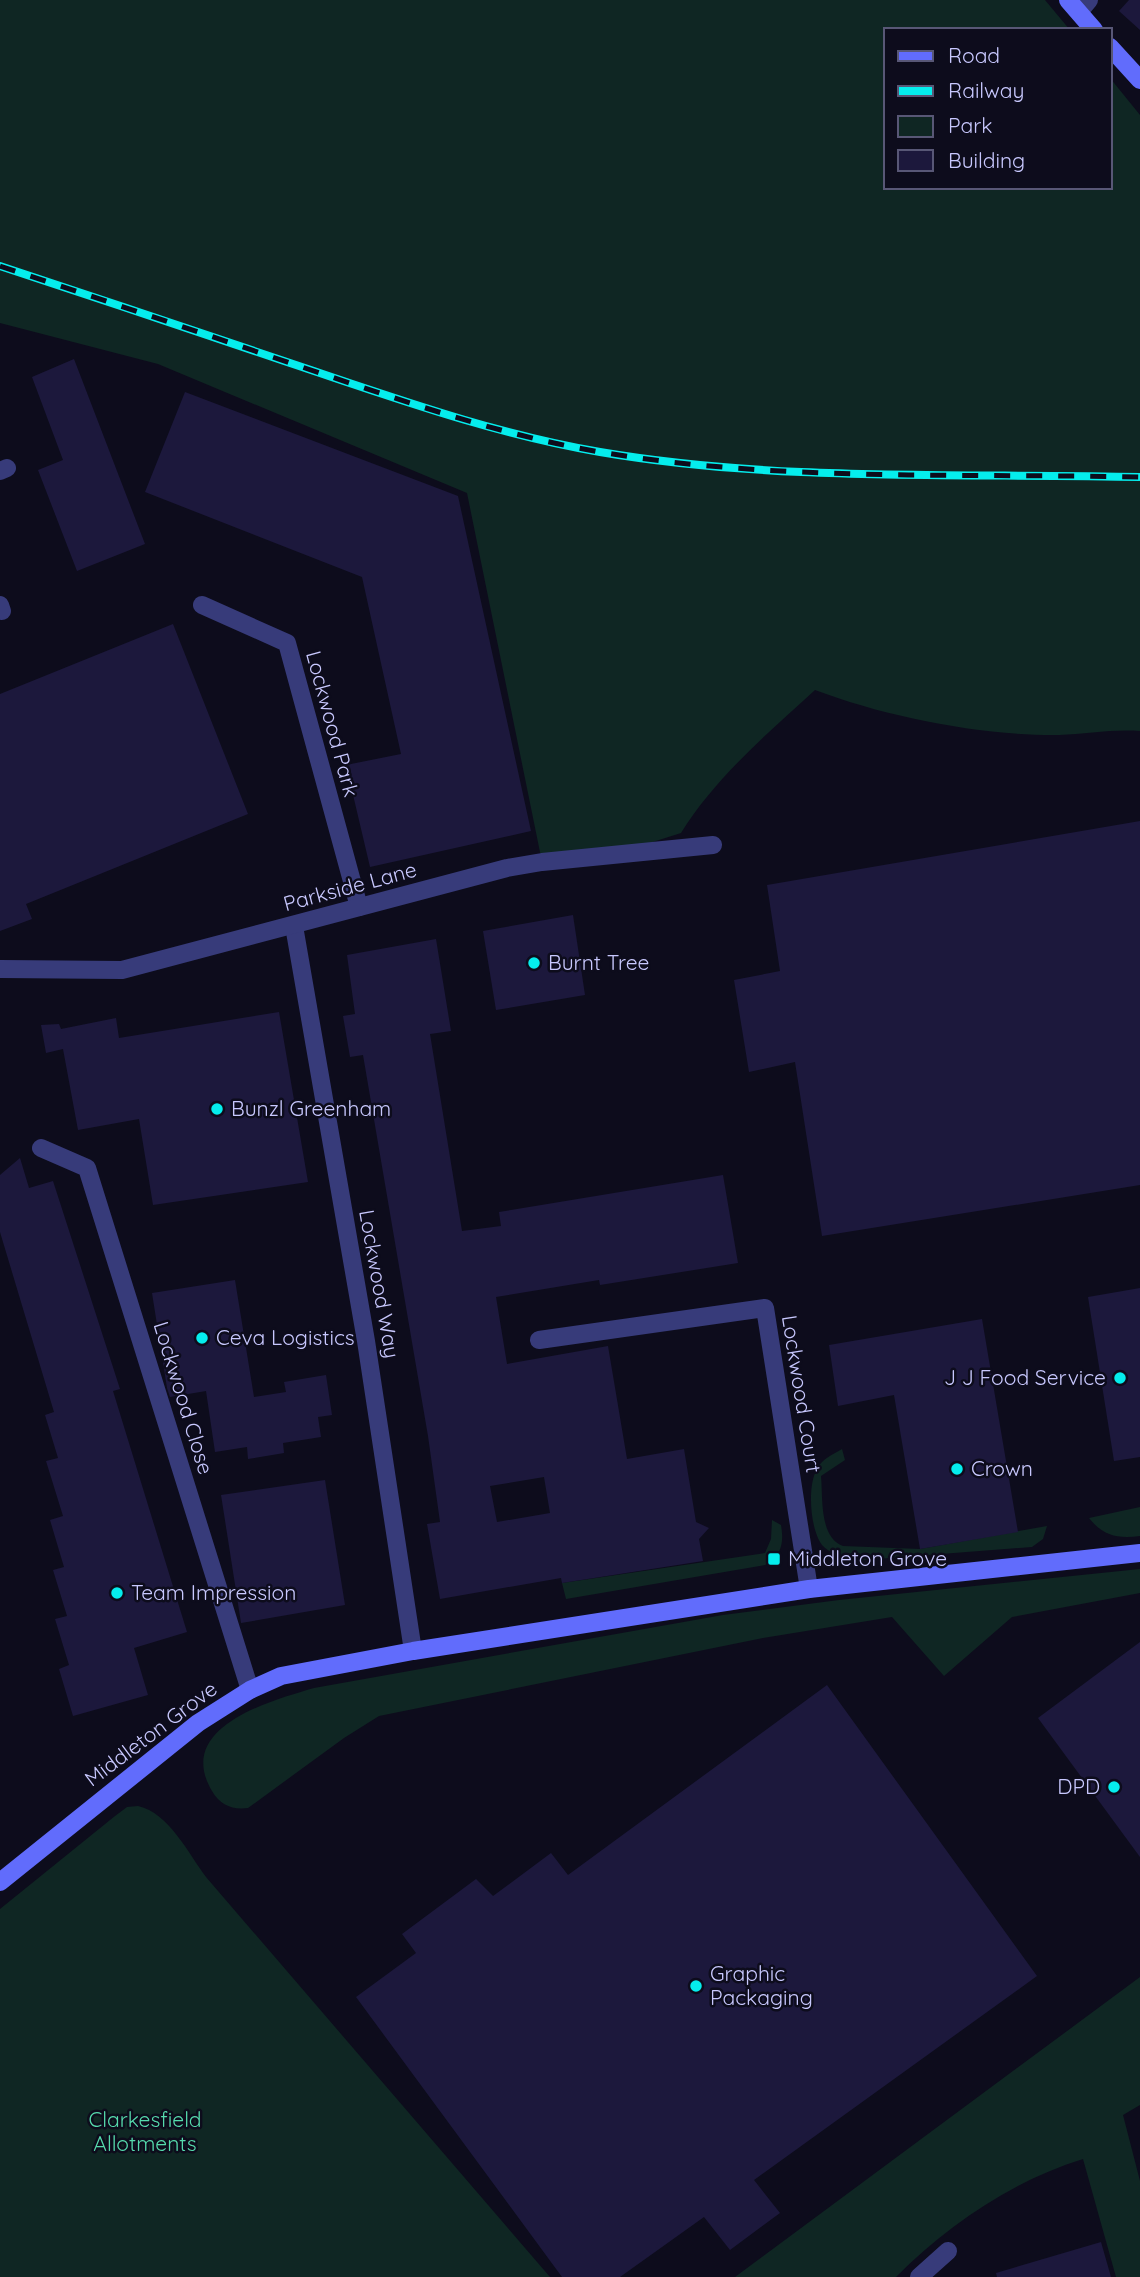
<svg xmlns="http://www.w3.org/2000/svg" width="1140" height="2277" viewBox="0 0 1140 2277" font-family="Quicksand,sans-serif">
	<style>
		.green { fill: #0f2623 }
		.building { fill: #1c183c; fill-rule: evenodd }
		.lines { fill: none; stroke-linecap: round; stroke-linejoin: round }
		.street { stroke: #373b7a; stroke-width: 18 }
		.secondary { stroke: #616cfc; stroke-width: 18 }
		.rail-casing { stroke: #05eded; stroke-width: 8 }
		.rail { stroke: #0d0c1c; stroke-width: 5; stroke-dasharray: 16; stroke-linecap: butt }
		.poi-dot { fill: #05eded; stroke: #0d0c1c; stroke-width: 2.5 }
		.labels { text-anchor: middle; stroke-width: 5; stroke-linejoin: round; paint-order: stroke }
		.street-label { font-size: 21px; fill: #c8c8fe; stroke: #0d0c1c }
		.poi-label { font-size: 21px; fill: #c8c8fe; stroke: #0d0c1c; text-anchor: start }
		.park-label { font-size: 21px; fill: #56dbad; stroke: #0d0c1c }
	</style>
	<rect width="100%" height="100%" fill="#0d0c1c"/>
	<g class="green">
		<path d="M0,0H1045L1070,30H886V187H1110V78L1140,115V731C1112,729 1086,734 1059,735C983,736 886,717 815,690C768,733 715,778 681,833L618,853L542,862L467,493L158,364L0,323Z"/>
		<path d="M842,1449L845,1460L821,1476C823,1498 819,1537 843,1546L920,1549L1047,1526L1043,1539L1032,1547L851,1561C841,1557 829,1553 822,1545C810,1529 807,1486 817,1469C822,1459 832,1455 842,1449Z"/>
		<path d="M1140,1507V1536C1118,1539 1103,1536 1089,1518Z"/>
		<path d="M772,1520L781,1525C784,1543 782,1555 765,1565L566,1599L562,1583L765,1553L771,1539Z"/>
		<path d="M1140,1569V1593L1012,1617L944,1676L892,1617L763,1638L379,1716L344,1738L248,1808C232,1810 220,1805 212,1791C174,1727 270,1701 314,1688L723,1615L839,1600Z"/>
		<path d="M138,1806C169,1813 188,1853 206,1877L550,2277H0V1909L115,1816L127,1807Z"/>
		<path d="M1140,1977V2105L1123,2115L1140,2181V2277H1116L1083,2159C1012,2181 948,2225 896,2277H735Z"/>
	</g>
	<g class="building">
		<path d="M1129,0H1140V30L1119,11Z"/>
		<path d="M74,359L145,544L77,571L38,470L63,460L32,377Z"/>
		<path d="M185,392L458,496L531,831L370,867L346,765L401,754L362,577L145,492Z"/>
		<path d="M173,624L248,814L26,904L32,919L0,931V694Z"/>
		<path d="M1140,821V1185L822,1236L795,1062L749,1072L734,980L780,971L767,885Z"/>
		<path d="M573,915L585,995L496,1010L483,931Z"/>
		<path d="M436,939L451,1031L430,1034L462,1231L501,1226L499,1212L723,1175L738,1263L600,1285L599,1280L496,1297L507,1364L608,1346L627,1459L684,1449L696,1522L709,1528L699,1539L703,1561L562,1583L561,1578L440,1599L427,1524L440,1522L428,1436L363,1055L350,1057L343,1016L355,1014L347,955ZM544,1477L550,1513L497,1522L490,1486Z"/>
		<path d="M279,1012L308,1182L153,1205L139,1119L78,1130L63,1049L46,1053L41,1025L59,1024L61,1029L116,1018L119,1038Z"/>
		<path d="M20,1158L29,1188L53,1181L120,1389L113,1391L187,1632L134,1648L148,1695L73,1716L59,1669L69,1665L55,1619L67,1616L53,1570L64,1567L50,1520L63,1516L46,1461L58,1458L45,1415L54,1412L0,1232V1175Z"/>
		<path d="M235,1280L254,1397L286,1392L284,1382L326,1375L332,1415L318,1417L321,1437L283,1443L284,1453L248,1459L247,1447L215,1452L206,1391L170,1397L167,1388L152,1293Z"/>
		<path d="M1140,1288V1457L1114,1461L1088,1297Z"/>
		<path d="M982,1319L1018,1532L920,1549L894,1395L838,1406L829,1345Z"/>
		<path d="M325,1480L345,1605L241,1623L221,1495Z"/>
		<path d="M1140,1642V1857L1038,1718Z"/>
		<path d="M827,1685L1037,1976L754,2180L780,2213L730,2250L704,2217L620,2277H562L356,1997L416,1953L402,1934L476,1879L493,1896L551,1853L568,1875Z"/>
		<path d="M1101,2242L1111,2277H997L996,2273Z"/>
	</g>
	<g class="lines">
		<g class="street">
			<path d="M1079,12L1089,0"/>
			<path d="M0,471L7,468"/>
			<path d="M0,605L2,611"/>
			<path d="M202,605L287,643L359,907"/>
			<path d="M294,926L366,1341L413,1651"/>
			<path d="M0,969L122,970L507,868L542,862L713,845"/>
			<path d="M41,1148L87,1168L250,1690"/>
			<path d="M539,1340L765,1308L809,1589"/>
			<path d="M919,2277L948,2251"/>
		</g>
		<g class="secondary">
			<path d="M1068,0L1094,30"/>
			<path d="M1110,47L1140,80"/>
			<path d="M0,1882L198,1723L250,1690L281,1676L413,1651L809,1589L1140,1553"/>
		</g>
		<g class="rail-casing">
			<path id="rail" d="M0,266C97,298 193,330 290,363C392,397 494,434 600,452C777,482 961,473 1140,477"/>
		</g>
		<use href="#rail" class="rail"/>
	</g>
	<g class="poi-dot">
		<circle cx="534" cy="963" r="7"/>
		<circle cx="217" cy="1109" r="7"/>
		<circle cx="202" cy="1338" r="7"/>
		<circle cx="1120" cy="1378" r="7"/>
		<circle cx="957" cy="1469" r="7"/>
		<rect x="767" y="1552" width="14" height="14" rx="3.5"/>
		<circle cx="117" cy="1593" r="7"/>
		<circle cx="1114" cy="1787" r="7"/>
		<circle cx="696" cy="1986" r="7"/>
	</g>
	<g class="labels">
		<g class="street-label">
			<text transform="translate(332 724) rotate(75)" y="7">Lockwood Park</text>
			<text transform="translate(350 887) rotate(-15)" y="7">Parkside Lane</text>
			<text transform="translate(379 1284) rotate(80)" y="7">Lockwood Way</text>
			<text transform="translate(801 1394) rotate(81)" y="7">Lockwood Court</text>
			<text transform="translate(183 1398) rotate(73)" y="7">Lockwood Close</text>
			<text transform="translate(151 1734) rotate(-37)" y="7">Middleton Grove</text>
		</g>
		<g class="poi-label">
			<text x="548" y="970">Burnt Tree</text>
			<text x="231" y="1116">Bunzl Greenham</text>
			<text x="216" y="1345">Ceva Logistics</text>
			<text x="1106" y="1385" text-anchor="end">J J Food Service</text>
			<text x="971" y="1476">Crown</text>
			<text x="788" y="1566">Middleton Grove</text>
			<text x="131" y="1600">Team Impression</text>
			<text x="1100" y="1794" text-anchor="end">DPD</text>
			<text x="710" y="1981">Graphic<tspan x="710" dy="24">Packaging</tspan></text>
		</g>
		<g class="park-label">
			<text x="145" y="2127">Clarkesfield<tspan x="145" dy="24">Allotments</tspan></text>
		</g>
	</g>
	<rect x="884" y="28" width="228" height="161" fill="#0d0c1c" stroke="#585776" stroke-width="2"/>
	<rect x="898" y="51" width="35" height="10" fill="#616cfc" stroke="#585776" stroke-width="2"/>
	<text x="948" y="63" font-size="21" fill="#c8c8fe">Road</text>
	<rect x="898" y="86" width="35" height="10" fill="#05eded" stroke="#585776" stroke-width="2"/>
	<text x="948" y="98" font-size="21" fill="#c8c8fe">Railway</text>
	<rect x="898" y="116" width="35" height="21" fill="#0f2623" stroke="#585776" stroke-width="2"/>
	<text x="948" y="133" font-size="21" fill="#c8c8fe">Park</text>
	<rect x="898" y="150" width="35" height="21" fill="#1c183c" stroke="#585776" stroke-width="2"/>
	<text x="948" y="168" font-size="21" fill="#c8c8fe">Building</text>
</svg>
